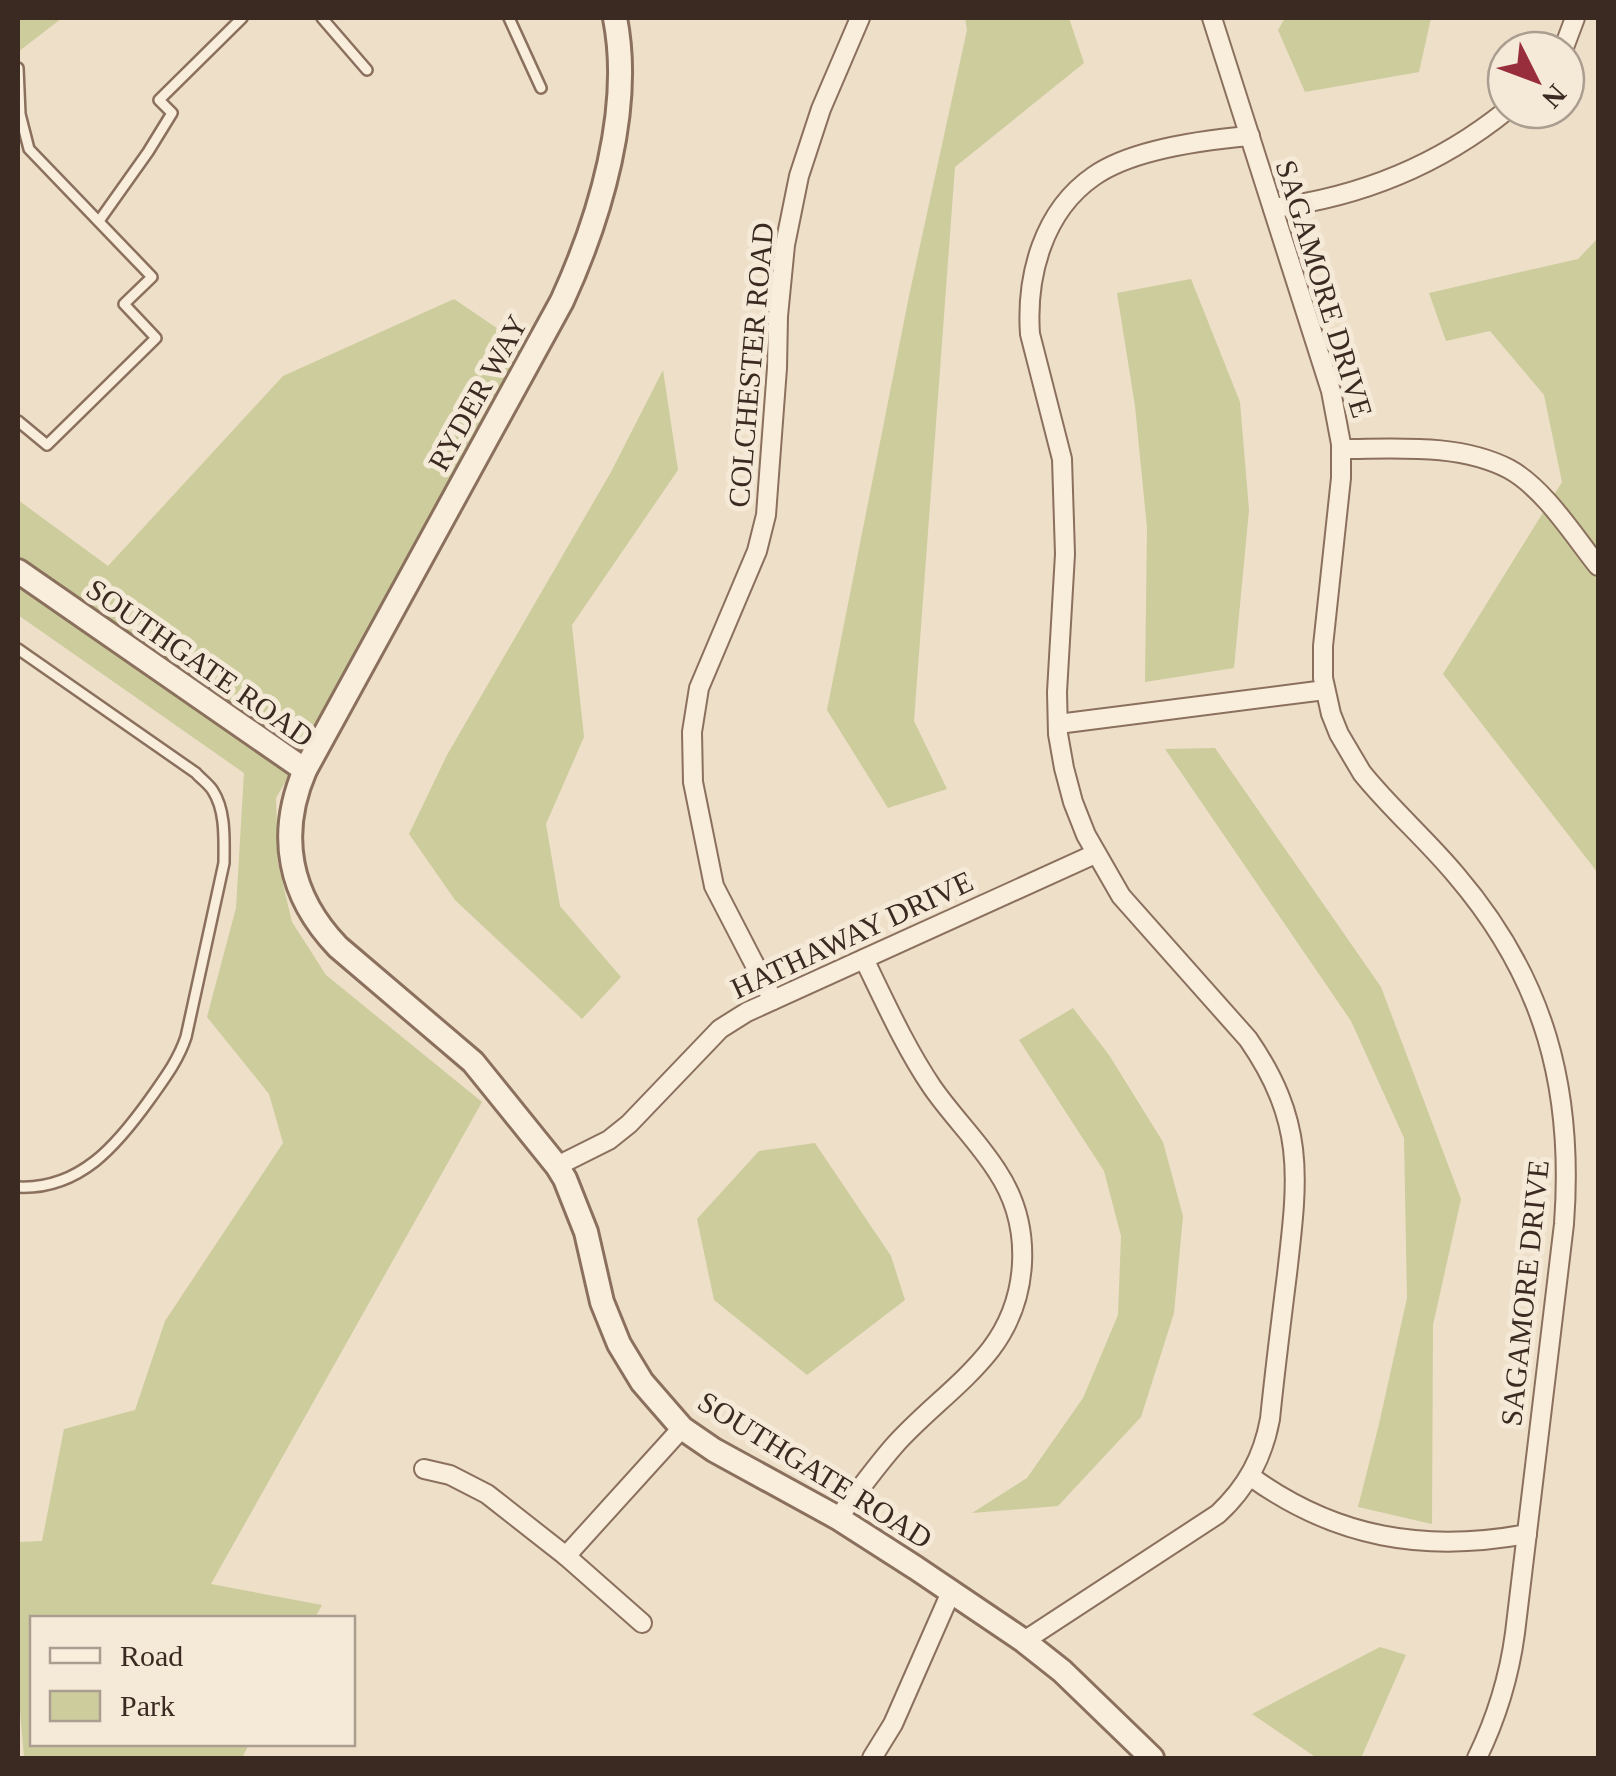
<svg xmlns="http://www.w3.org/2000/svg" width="1616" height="1776" viewBox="0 0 1616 1776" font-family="'Times New Roman',serif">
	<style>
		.green { fill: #cccc9c }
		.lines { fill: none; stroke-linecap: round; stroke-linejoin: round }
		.service-casing { stroke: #8a705d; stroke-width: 14 }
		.minor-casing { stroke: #8a705d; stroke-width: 22 }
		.tertiary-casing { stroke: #8a705d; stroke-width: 28 }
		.service { stroke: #f9eddc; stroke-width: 9 }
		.minor { stroke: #f9eddc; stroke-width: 18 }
		.tertiary { stroke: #f9eddc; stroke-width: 22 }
		.labels { text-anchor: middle; stroke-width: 10; stroke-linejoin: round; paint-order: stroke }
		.street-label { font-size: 30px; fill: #3b2a21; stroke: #f5ead8 }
	</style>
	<rect width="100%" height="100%" fill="#eedfc8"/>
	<g class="green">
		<path d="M18,18H62L18,52Z"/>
		<path d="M965,18H1069L1084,63L955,167L914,721L947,789L888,808L827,710L909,296L967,30Z"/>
		<path d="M1285,18H1431L1419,72L1305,92L1278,30Z"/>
		<path d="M1598,238V873L1443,674L1562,482L1544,395L1490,331L1446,341L1429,293L1578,259Z"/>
		<path d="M1191,279L1240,402L1249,510L1234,668L1145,682L1147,528L1135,406L1117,293Z"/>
		<path d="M454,299L532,352L276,798L278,863L292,922L326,975L482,1102L211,1584L322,1605L315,1618H32V1744H249L242,1758H24L18,1687V1542L42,1541L64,1429L135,1410L165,1321L283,1143L269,1094L207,1017L236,908L244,773L18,615V500L108,566L283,376Z"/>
		<path d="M663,370L678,470L572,625L584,737L546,824L560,906L621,977L582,1019L455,900L409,834L447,755L611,472Z"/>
		<path d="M1215,748L1381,987L1461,1199L1433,1325L1432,1524L1358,1507L1379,1424L1407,1298L1404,1138L1351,1021L1165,749Z"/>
		<path d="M1073,1008L1109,1055L1163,1142L1183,1216L1174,1313L1141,1417L1058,1506L972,1513L1027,1478L1083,1398L1118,1315L1121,1236L1104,1171L1019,1040Z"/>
		<path d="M815,1143L891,1256L905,1300L807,1375L714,1300L697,1219L759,1151Z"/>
		<path d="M1380,1647L1406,1655L1361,1758H1317L1252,1714Z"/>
	</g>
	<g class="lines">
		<g class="service-casing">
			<g id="service">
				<path d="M322,18L367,70"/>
				<path d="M509,18L541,88"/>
				<path d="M18,68L20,114L29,149L152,277L124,304L156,338L47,445L18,421"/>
				<path d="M99,221L148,152L172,113L159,100L242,18"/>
				<path d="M18,649L196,773C201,779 209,784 213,791C226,811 224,840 224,863L186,1037C178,1061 164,1079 150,1099C117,1145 80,1190 18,1187"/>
			</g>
		</g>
		<g class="minor-casing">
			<g id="minor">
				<path d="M1212,18L1331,391L1341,444V478L1323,646V678L1331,714L1339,734L1362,773C1391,809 1426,839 1456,875C1545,979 1574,1089 1564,1224L1515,1633C1509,1678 1497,1717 1477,1758"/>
				<path d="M1563,50L1575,18"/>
				<path d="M1273,208C1360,197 1439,165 1507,110"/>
				<path d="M1341,449C1396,449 1459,443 1509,469C1544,488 1574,536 1598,566"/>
				<path d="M1058,724L1325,690"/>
				<path d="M773,1000L714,886L693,782L692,732L699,688L757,551L766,515L777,368L778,316L785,245L799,176L821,109L860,18"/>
				<path d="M557,1166L609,1140L629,1124L720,1029L747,1012L1095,854"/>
				<path d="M424,1469L450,1475L487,1494L566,1556L642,1623"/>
				<path d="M1250,1476C1335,1538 1425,1553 1527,1534"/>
				<path d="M838,1518C856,1494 874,1469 894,1446C924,1412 963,1385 991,1349C1030,1297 1033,1225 997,1171C978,1141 952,1116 932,1087C905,1047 885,1002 864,959"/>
				<path d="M566,1556L682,1428"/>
				<path d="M1024,1641L1218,1514C1247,1487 1263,1457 1270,1419C1275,1370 1281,1322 1287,1274C1298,1178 1306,1123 1248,1039L1121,896L1086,835L1073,802L1064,768L1058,734L1057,692L1065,554L1062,459L1030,334C1026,276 1043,211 1094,176C1131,150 1204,140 1250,136"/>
				<path d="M872,1758L893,1724L951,1592"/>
			</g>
		</g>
		<g class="tertiary-casing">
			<g id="tertiary">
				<path d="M615,18C633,109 600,218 562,301L305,770C277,835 289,896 338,947L473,1062L557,1166L565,1179L586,1232L602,1302L619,1344L642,1382L682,1428L714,1450L838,1518L916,1568L1024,1641L1062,1671L1152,1758"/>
				<path d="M18,571L305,770"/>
			</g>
		</g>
		<use href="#service" class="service"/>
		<use href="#minor" class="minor"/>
		<use href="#tertiary" class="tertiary"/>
	</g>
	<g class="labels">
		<g class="street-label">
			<text transform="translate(1324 289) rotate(73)" y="10">SAGAMORE DRIVE</text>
			<text transform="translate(751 365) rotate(-85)" y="10">COLCHESTER ROAD</text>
			<text transform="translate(478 393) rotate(-61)" y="10">RYDER WAY</text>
			<text transform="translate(200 663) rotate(35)" y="10">SOUTHGATE ROAD</text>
			<text transform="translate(852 935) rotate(-25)" y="10">HATHAWAY DRIVE</text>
			<text transform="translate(1525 1293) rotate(-84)" y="10">SAGAMORE DRIVE</text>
			<text transform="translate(815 1470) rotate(32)" y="10">SOUTHGATE ROAD</text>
		</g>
	</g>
	<rect width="1616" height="1776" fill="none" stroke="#3b2a21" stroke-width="40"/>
	<rect x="30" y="1616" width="325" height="130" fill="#f5ead8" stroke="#ab9d8f" stroke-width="2.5"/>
	<rect x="50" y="1648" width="50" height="15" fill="#f9eddc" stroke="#ab9d8f" stroke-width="2.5"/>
	<text x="120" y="1666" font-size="30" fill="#3b2a21">Road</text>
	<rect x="50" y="1691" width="50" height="30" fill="#cccc9c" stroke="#ab9d8f" stroke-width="2.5"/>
	<text x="120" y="1716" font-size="30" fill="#3b2a21">Park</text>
	<g transform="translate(1536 80) rotate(132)"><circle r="48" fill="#f5ead8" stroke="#ab9d8f" stroke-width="2.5"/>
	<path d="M0-8L18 38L0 25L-18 38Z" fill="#982e3b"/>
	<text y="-15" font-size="28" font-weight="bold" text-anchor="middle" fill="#3b2a21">N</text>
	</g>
</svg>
